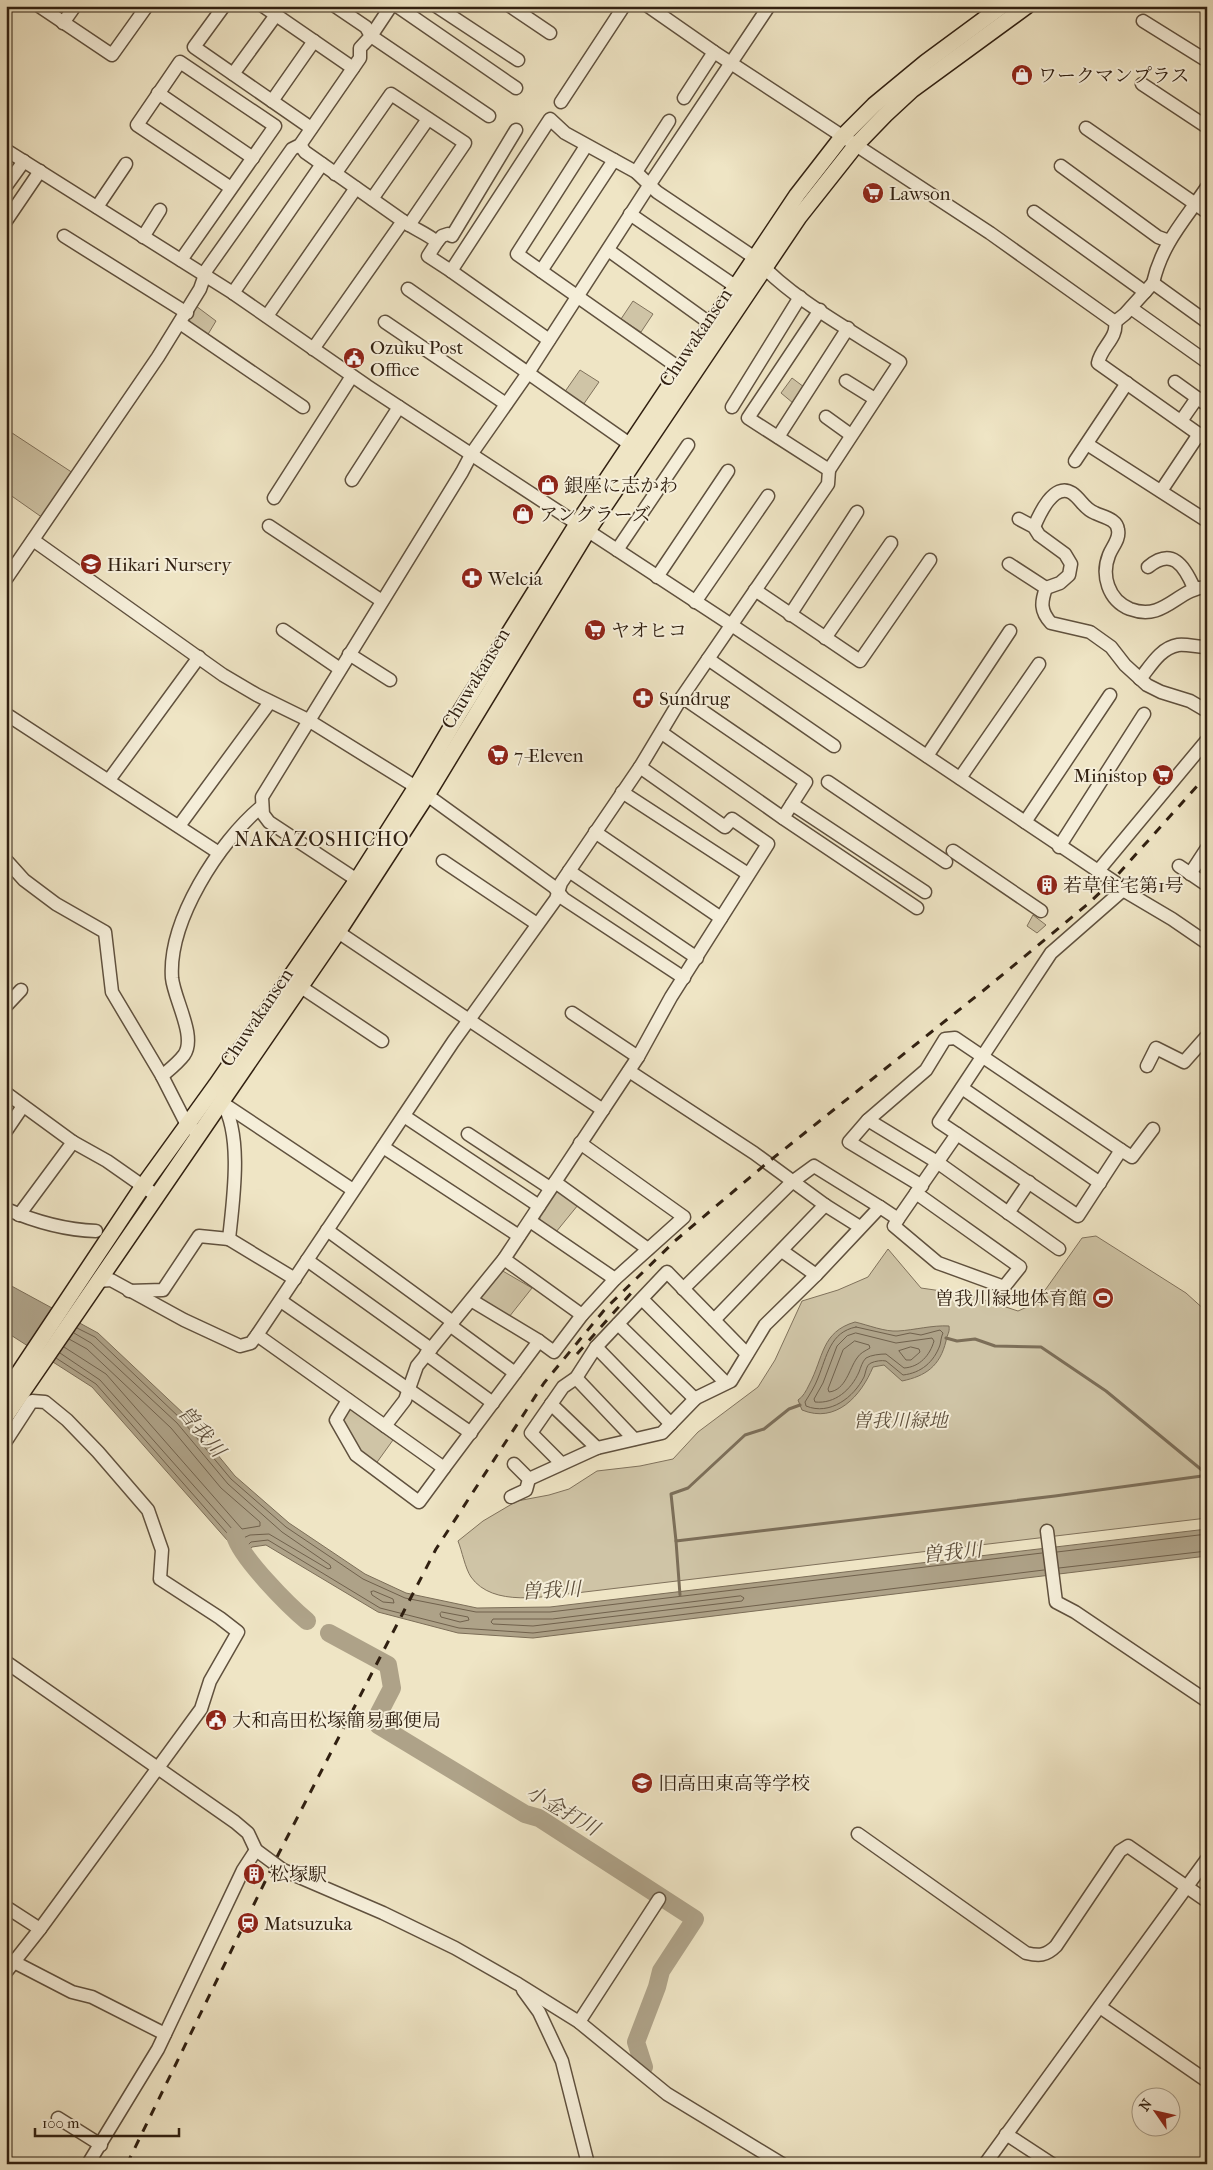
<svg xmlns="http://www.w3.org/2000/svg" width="1213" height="2170" viewBox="0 0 1213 2170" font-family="'IM FELL French Canon','Noto Serif JP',serif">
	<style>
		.green { fill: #cfc4a6; stroke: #80725c }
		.water { fill: #aea288; stroke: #7c6e58 }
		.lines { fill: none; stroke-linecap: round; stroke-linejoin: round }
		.shore { stroke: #70614c; stroke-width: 1 }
		.stream { stroke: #7c6e58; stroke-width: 3 }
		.river { stroke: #aea288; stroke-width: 18 }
		.minor-casing { stroke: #60513e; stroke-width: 15 }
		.major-casing { stroke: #312011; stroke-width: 18 }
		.minor { stroke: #f5eed9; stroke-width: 12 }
		.major { stroke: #efe5c5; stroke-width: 15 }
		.rail { stroke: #312011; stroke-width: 3; stroke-dasharray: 9 9; stroke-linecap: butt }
		.labels { text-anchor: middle; stroke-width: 4; stroke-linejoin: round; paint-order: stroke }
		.poi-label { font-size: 19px; fill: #312011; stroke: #f5eed9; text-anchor: start }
		.street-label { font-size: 19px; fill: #312011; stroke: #f5eed9 }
		.park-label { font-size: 19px; font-style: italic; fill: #60513e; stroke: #f5eed9 }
		.neighbourhood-label { font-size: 20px; letter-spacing: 1px; fill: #312011; stroke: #f5eed9 }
		.water-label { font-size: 20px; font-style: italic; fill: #5d4e3b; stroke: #f5eed9 }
	</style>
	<rect width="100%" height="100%" fill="#efe5c5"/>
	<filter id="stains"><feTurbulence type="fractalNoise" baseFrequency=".004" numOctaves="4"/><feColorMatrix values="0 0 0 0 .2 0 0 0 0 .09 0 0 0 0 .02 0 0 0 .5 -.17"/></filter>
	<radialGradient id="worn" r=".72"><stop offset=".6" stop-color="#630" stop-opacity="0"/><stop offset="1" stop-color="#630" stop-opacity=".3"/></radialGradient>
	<g class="green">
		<path d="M633,301L653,314L641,332L621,319Z"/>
		<path d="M196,306L216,321L207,336L191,325L189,318Z"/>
		<path d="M580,370L599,382L583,405L564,393Z"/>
		<path d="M792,378L804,387L793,403L781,393Z"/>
		<path d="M6,429L73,473L43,518L6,492Z"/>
		<path d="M1033,915L1046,925L1037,933L1027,926Z"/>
		<path d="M557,1189L578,1205L556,1232L541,1223L539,1215Z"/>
		<path d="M1096,1236L1186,1293L1207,1312V1518L576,1593C545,1596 493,1608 471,1577C465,1568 462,1551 458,1541L483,1521L517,1501L549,1495L569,1489L597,1471L640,1466L673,1459L698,1432L758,1387L775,1360L802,1301L838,1290L868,1277L888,1249L921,1288L969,1295L1018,1311L1036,1303L1082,1238Z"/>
		<path d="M501,1270L532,1288L509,1317L478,1299Z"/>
		<path d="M350,1409L393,1440L375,1465L357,1449L343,1421Z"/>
	</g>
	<g class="water">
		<path d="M6,1283L98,1333L185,1415L235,1476L289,1523L365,1574L406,1593L477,1608L550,1607L1207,1529V1556L533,1638L458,1633L378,1612L266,1545L252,1547L243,1558L92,1387L6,1332Z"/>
		<path d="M855,1322C868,1325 885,1332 898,1331C915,1330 932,1325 949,1326C950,1333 947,1334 946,1341C940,1366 926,1376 902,1381L884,1365L873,1367C861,1396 836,1424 802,1410L798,1400C803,1397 806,1391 809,1385C824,1357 821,1332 855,1322Z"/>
	</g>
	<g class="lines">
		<g class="shore">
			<path d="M856,1327L896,1336L910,1333L921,1335L940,1330L943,1333C941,1337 941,1341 940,1345C934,1362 921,1373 903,1375L886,1361C882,1360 875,1361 871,1363C866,1365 866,1372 864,1377C854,1397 830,1416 806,1406L805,1402C810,1394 815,1386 818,1378C827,1356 830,1332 856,1327Z"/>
			<path d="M77,1328L95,1337L181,1419L231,1479L286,1527L363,1579L405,1598L476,1612H550L1042,1553"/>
			<path d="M856,1333L896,1343L932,1338L934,1341C930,1355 920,1367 904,1368L886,1354C880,1354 871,1355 866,1358C862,1362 861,1367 859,1372C851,1390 835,1404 815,1402L814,1399L823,1383L837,1346L847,1336Z"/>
			<path d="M855,1341L869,1345L870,1348C865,1351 860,1353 857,1358C849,1369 846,1390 829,1392L828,1389L843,1350Z"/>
			<path d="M64,1347L106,1374L242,1529L260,1526V1522L221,1488L171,1428L87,1349L69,1339"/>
			<path d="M911,1347L919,1349L920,1352L911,1360H906L899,1351Z"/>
			<path d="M60,1353L100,1380L241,1539L250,1535L269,1534L328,1569L331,1568L330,1565L282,1532L228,1484L177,1423L91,1343L74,1333"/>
			<path d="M56,1358L96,1384L241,1549H244L251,1542L268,1540L380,1608L459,1628L533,1633L1044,1570"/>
			<path d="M1057,1552L1207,1534"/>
			<path d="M1059,1568L1207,1551"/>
			<path d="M374,1591L393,1599L394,1603L383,1602L372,1595L371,1592Z"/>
			<path d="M741,1596L744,1598L742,1601L533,1626L493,1624L491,1622L493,1619H552Z"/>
			<path d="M442,1612L468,1617L469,1620L460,1622L441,1617L440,1614Z"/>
		</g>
		<g class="stream">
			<path d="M800,1405L789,1409L764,1429L745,1435L688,1488L671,1494L676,1541L1055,1496L1202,1476L1203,1471L1106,1391L1041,1347L995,1346L975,1339L957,1341L946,1338"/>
			<path d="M676,1541L680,1595"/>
		</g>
		<g class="river">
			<path d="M235,1536C241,1558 289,1606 307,1621"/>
			<path d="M329,1633L388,1665L392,1688L377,1717L378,1725L525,1814L539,1818L695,1919L661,1971L657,1987L636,2042L644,2067"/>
		</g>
		<g class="minor-casing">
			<g id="minor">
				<path d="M39,6L112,55L147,6"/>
				<path d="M224,6L194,47L311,128"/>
				<path d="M263,6L353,68"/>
				<path d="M335,6L366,27L371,36L489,116"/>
				<path d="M397,6L516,88"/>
				<path d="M436,6L518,60"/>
				<path d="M510,6L550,33"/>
				<path d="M648,6L714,52L990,233L1115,322C1118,338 1101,347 1098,363L1207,440"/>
				<path d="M6,8L7,6"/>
				<path d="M1143,21L1204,59L1207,55"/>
				<path d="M63,23L75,6"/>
				<path d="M233,74L276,15"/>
				<path d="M1142,84L1207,127"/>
				<path d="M158,93L253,158"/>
				<path d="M684,98L714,52"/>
				<path d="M272,101L314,41"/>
				<path d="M561,102L624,6"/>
				<path d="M1086,128L1207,212"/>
				<path d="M300,145L305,152L403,221L313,349"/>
				<path d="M586,146L517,254L682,370"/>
				<path d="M6,150L233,293L367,386L730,624L1116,883L1123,890L1172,919L1207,943"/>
				<path d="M1061,166L1158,237L1169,241"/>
				<path d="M636,172L669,121"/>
				<path d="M335,174L391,94L465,143L409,225"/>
				<path d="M6,186L24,161"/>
				<path d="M372,199L428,119"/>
				<path d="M97,207L126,164"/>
				<path d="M1034,212L1145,292"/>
				<path d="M630,214L735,286"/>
				<path d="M6,221L40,171"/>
				<path d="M403,221C414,229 426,233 437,242L428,256L451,271"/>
				<path d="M64,236L187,313"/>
				<path d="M143,237L160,210"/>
				<path d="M437,242L442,236L448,234L452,236L516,130"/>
				<path d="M608,250L711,324"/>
				<path d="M181,260L275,126L180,62L137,125L231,188"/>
				<path d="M541,271L614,160"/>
				<path d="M1153,283C1162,243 1185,220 1207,187"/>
				<path d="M408,289L631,445"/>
				<path d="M233,293L322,164"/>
				<path d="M1131,308L1207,362"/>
				<path d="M267,316L356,188"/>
				<path d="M385,322L506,404"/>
				<path d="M1115,322L1125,314L1153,283L1207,322"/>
				<path d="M180,323L303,407"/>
				<path d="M549,340L451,271L550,119L565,133L636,172L657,192L755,258C791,299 854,332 900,362L829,470"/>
				<path d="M846,381L875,399"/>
				<path d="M1175,382L1207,405"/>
				<path d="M732,407L800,297"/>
				<path d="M826,417L851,435"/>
				<path d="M1181,421L1197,398"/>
				<path d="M778,437L848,328"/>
				<path d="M1087,444L1207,521"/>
				<path d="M1075,461L1127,383"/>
				<path d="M352,480L399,407"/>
				<path d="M1161,491L1199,434"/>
				<path d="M274,498L352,376"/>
				<path d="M269,526L382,601"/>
				<path d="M1034,527C1039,515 1054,481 1072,493C1081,499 1084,509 1095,513C1103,517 1117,519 1118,530C1120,539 1112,547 1109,555C1101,575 1108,600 1130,609C1165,622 1177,588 1207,587"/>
				<path d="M33,540L223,675L257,695L308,720L416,787L554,887L564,899L684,978"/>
				<path d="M617,550L688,445"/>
				<path d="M1009,564L1046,588L1060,583L1069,575L1071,564L1065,554L1039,535L1034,527L1019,519"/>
				<path d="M1148,567C1172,547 1184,565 1194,588"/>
				<path d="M657,577L728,471"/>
				<path d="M6,579L158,357L200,289L207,269L292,149L300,145L360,58V48L371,36L391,6"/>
				<path d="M1046,588C1041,602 1040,611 1051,623L1090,632L1111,647L1125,665L1147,685L1161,692L1190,701L1207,711"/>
				<path d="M755,590L860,661L930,560"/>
				<path d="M695,602L768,496"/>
				<path d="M790,615L857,512"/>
				<path d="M283,630L340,669"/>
				<path d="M825,638L891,543"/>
				<path d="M349,654L390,680"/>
				<path d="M708,659L834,746"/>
				<path d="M1140,679C1150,667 1160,648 1178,645C1187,644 1197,647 1207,647"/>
				<path d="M682,697L806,782L783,818"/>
				<path d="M6,714L219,853"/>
				<path d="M662,733L783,818L917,908"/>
				<path d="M927,756L1010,631"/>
				<path d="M960,778L1039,664"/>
				<path d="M109,780L199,657"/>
				<path d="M828,782L946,862"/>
				<path d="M622,792L748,874"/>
				<path d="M792,804L925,892"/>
				<path d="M1025,822L1110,695"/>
				<path d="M179,826L270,702"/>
				<path d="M595,832L721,918"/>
				<path d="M1059,847L1144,714"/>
				<path d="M953,851L1041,911"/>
				<path d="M6,860L24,880L56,904L105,932L112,992L162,1076L187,1125L194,1130"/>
				<path d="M443,861L537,924"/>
				<path d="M1179,866L1207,885"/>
				<path d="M569,871L697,958"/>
				<path d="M1098,871L1207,740"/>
				<path d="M1190,874L1207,848"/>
				<path d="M357,880L269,822L263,814L262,797L462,472L472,453L528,373L650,184L769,6"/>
				<path d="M338,932L603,1110"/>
				<path d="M301,987L382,1041"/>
				<path d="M6,1006L21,990"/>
				<path d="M572,1013L638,1057"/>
				<path d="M1147,1066L1156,1048L1184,1062L1207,1036"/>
				<path d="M629,1071L754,1153L825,1205L860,1227"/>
				<path d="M162,1076C169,1070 178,1063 184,1055C197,1037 174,999 172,978C168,921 219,842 261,807"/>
				<path d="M962,1088L1100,1183"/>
				<path d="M6,1093L73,1142L107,1161L157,1196"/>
				<path d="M222,1102C243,1135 233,1201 229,1239L295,1279"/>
				<path d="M224,1104L353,1190"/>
				<path d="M404,1116L539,1206"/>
				<path d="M868,1120L937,1162L1059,1249"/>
				<path d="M6,1131L23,1106"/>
				<path d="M468,1134L550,1188"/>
				<path d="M383,1147L519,1236"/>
				<path d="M1121,1150L1132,1157L1153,1129"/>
				<path d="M555,1182L648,1249"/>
				<path d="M922,1186L849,1142L868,1120L926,1070L945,1039L955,1038L1121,1150L1078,1216L957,1134"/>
				<path d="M6,1209C36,1222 64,1230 96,1231"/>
				<path d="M1008,1213L1029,1182"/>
				<path d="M19,1215L73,1142"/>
				<path d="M898,1219L894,1226L938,1263L1004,1287L1020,1267L916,1193"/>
				<path d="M530,1221L615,1279L684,1217L580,1143"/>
				<path d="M327,1230L453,1322"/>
				<path d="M782,1251L816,1275"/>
				<path d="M504,1259L582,1315"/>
				<path d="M307,1260L431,1349"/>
				<path d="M98,1281L111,1280L184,1320L240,1346L251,1343L257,1335L453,1042L556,899L561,883L640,767L682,697L828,484L829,470L748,418L820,310"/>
				<path d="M683,1289L792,1182L814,1166L880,1207"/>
				<path d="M129,1291L163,1290L199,1236L229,1239"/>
				<path d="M642,1299L726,1383"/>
				<path d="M281,1301L471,1433"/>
				<path d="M714,1320L825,1205"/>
				<path d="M618,1324L695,1399"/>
				<path d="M451,1326L515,1373"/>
				<path d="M257,1335L444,1468L539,1341L471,1300"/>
				<path d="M539,1341L554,1352L582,1315L615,1279"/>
				<path d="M596,1347L671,1424"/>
				<path d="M426,1354L493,1403"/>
				<path d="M576,1378L634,1439"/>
				<path d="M348,1400L336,1420L356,1455L419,1502L444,1468"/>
				<path d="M551,1404L597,1448"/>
				<path d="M385,1426L405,1400L417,1366L504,1259L638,1057L671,997L768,844L732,819L725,827L640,767"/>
				<path d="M6,1441L32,1401L45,1402L67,1420L98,1452L148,1510L162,1550L160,1579L220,1618L238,1632L210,1681L201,1709L40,1929L6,1972"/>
				<path d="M561,1463L531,1433L563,1387L576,1378L596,1347L667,1272L747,1354"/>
				<path d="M529,1479L597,1448L662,1433L696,1398L731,1381L765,1325L816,1275L880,1207L898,1219L957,1134L939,1122L1051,953L1123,890"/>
				<path d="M511,1497L526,1490L529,1479L514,1464"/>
				<path d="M1047,1531L1056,1602L1075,1612L1207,1701"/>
				<path d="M6,1662L235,1822L248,1833L256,1850L283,1870L383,1913L455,1948L518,1984L579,2022L667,2094L782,2164"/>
				<path d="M858,1834L1026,1953C1039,1956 1046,1956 1056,1946L1120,1851L1128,1846L1207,1901"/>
				<path d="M6,1907L40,1929"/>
				<path d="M14,1962L72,1992L92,1997L165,2034"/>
				<path d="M523,1990L539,2012L562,2061L588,2164"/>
				<path d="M1100,2007L1207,2081"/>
				<path d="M579,2022L659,1899"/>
				<path d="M58,2118L101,2145"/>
				<path d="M1006,2134L1052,2164"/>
				<path d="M88,2164L158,2049L243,1870L256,1850"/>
				<path d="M985,2164L1207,1859"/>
			</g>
		</g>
		<g class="major-casing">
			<g id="major">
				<path d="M6,1392L143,1186L216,1085L357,880L416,787L460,712L577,524L797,195L842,137L874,105L926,62L1002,6"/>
				<path d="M6,1416L338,932L427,795L587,532L799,217L856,145L885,115L912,90L1027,6"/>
			</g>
		</g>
		<use href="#minor" class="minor"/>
		<use href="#major" class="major"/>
		<g class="rail">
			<path d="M577,1354L632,1292"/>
			<path d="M127,2164L279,1853L436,1549L544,1383L606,1308L676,1240L767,1163L984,990L1089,903L1112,881L1207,775"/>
		</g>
	</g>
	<defs>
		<g id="shop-disc" transform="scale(1.125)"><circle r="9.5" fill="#8f2418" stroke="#f5eed9"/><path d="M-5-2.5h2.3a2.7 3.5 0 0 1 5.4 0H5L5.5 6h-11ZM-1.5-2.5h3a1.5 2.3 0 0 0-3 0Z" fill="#fff"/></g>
		<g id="supermarket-disc" transform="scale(1.125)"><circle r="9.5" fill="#8f2418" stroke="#f5eed9"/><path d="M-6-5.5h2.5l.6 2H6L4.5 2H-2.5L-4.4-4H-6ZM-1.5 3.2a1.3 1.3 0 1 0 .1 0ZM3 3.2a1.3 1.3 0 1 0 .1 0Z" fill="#fff"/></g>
		<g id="civic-disc" transform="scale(1.125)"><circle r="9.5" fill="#8f2418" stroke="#f5eed9"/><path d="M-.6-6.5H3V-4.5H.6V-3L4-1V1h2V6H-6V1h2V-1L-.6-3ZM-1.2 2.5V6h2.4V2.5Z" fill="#fff"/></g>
		<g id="school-disc" transform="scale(1.125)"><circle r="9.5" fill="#8f2418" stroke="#f5eed9"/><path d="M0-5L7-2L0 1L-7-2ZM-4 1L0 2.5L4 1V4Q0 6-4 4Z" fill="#fff"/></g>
		<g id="pharmacy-disc" transform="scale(1.125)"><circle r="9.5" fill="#8f2418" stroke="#f5eed9"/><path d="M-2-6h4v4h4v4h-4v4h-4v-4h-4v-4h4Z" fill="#fff"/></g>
		<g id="building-disc" transform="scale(1.125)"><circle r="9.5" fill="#8f2418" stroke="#f5eed9"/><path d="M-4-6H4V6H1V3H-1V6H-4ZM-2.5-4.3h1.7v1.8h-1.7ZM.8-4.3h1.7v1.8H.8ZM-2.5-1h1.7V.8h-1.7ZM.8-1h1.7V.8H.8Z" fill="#fff"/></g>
		<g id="stadium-disc" transform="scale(1.125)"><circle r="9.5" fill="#8f2418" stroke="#f5eed9"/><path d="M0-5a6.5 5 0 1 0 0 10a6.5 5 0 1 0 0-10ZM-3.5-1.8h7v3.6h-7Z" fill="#fff"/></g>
		<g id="station-disc" transform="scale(1.125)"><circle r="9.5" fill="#8f2418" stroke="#f5eed9"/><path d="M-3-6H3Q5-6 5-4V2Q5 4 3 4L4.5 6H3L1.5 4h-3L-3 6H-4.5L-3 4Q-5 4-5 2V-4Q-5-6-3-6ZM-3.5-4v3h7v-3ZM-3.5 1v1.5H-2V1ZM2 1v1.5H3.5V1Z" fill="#fff"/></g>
	</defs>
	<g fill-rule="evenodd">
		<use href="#shop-disc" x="1022" y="75"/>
		<use href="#supermarket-disc" x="873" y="193"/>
		<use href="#civic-disc" x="354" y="358"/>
		<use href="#shop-disc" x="548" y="485"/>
		<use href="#shop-disc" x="523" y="514"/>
		<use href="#school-disc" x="91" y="564"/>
		<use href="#pharmacy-disc" x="472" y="578"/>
		<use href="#supermarket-disc" x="595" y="630"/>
		<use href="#pharmacy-disc" x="643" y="698"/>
		<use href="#supermarket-disc" x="498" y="755"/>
		<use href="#supermarket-disc" x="1163" y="775"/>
		<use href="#building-disc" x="1047" y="885"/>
		<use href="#stadium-disc" x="1103" y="1298"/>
		<use href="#civic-disc" x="216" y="1720"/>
		<use href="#school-disc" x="642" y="1783"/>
		<use href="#building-disc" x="254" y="1874"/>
		<use href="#station-disc" x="248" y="1923"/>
	</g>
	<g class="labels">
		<g class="poi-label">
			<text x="1038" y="82">ワークマンプラス</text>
			<text x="889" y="200">Lawson</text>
			<text x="370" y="354">Ozuku Post<tspan x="370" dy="22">Office</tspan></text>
			<text x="564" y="492">銀座に志かわ</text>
			<text x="539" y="521">アングラーズ</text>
			<text x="107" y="571">Hikari Nursery</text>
			<text x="488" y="585">Welcia</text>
			<text x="611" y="637">ヤオヒコ</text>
			<text x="659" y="705">Sundrug</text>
			<text x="514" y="762">7-Eleven</text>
			<text x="1147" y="782" text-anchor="end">Ministop</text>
			<text x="1063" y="892">若草住宅第1号</text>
			<text x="1087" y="1305" text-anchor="end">曽我川緑地体育館</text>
			<text x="232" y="1727">大和高田松塚簡易郵便局</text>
			<text x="658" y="1790">旧高田東高等学校</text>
			<text x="270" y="1881">松塚駅</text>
			<text x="264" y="1930">Matsuzuka</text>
		</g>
		<g class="street-label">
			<text transform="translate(695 337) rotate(-56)" y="7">Chuwakansen</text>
			<text transform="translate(475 678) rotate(-59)" y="7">Chuwakansen</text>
			<text transform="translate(256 1017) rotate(-56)" y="7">Chuwakansen</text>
		</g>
		<g class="park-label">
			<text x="900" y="1427">曽我川緑地</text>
		</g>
		<g class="neighbourhood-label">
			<text x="322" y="846">NAKAZOSHICHO</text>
		</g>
		<g class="water-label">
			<text transform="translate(202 1431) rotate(50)" y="7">曽我川</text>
			<text transform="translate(952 1552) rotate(-6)" y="7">曽我川</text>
			<text transform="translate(551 1590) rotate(-3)" y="7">曽我川</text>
			<text transform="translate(563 1810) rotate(30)" y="7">小金打川</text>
		</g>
	</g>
	<rect width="1213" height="2170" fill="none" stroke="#efe5c5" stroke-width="25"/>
	<rect x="8" y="8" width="1198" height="2155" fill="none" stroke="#312011" stroke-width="2.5"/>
	<rect x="12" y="12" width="1188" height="2145" fill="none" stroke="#312011"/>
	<g transform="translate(1156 2112) rotate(304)"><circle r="24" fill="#f5eed9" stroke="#a79c89"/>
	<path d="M0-4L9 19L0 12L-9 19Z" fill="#8f2418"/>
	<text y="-8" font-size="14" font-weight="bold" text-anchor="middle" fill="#312011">N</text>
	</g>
	<path d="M35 2128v8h144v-8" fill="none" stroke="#312011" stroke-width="2.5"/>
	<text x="42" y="2128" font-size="15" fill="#312011" stroke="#f5eed9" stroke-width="4" paint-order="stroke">100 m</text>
	<rect width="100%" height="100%" filter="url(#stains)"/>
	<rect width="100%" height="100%" fill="url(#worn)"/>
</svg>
